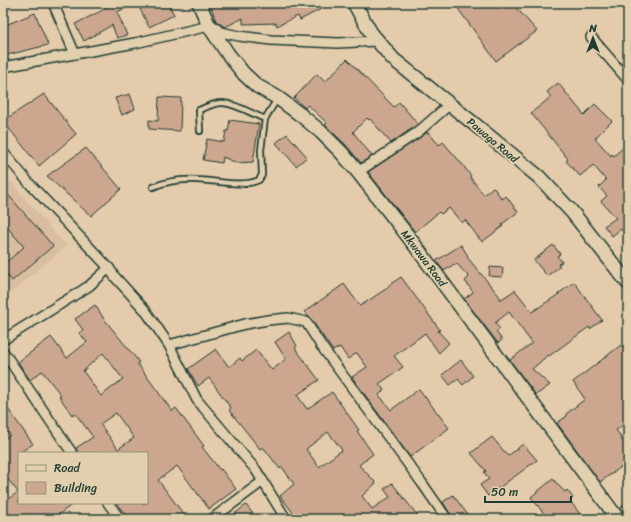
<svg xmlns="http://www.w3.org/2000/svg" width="631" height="522" viewBox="0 0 631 522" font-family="Sriracha,sans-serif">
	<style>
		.built { fill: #d9bda1 }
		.building { fill: #cda690; stroke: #1f3d34; fill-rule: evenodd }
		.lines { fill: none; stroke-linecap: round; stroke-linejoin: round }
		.lane-casing { stroke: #1f3d34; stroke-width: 8 }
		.street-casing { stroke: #1f3d34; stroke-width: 12 }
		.secondary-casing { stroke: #1f3d34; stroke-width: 16 }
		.lane { stroke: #e2cfad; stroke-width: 4.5 }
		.street { stroke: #e2cfad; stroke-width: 9 }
		.secondary { stroke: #e2cfad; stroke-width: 13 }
		.labels { text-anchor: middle; stroke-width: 3.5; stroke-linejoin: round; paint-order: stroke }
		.street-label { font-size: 11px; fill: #1f3d34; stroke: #e2cfad }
	</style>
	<rect width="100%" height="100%" fill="#e4cbab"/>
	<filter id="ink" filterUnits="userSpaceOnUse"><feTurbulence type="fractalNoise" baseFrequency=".025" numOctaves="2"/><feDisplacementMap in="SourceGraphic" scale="8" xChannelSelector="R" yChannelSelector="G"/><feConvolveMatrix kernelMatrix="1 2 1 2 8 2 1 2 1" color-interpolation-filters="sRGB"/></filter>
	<g filter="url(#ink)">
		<path class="built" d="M3,173L66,246L11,293L3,284Z"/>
		<g class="building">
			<path d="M111,3H168L174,15L149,27L137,3L117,12L127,35L117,38L112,25L84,41L75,24L101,11Z"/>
			<path d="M210,3H318L321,9L300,20L298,16L277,26L276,23L243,24V18L225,27L216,21Z"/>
			<path d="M454,3H512L537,31L496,61Z"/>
			<path d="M35,13L48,45L3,56V26Z"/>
			<path d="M347,59L394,107L399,102L418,124L391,143L370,119L369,120L367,118L353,132L372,156L361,163L345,144L325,125L327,123L308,105L305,108L294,98L317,74L325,82Z"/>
			<path d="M558,83L584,115L595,104L612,121L595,138L611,156L612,154L614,156L628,143V238L621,229L612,236L604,226L616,218L601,201L607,196L599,187L606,180L593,165L580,176L566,161L568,159L531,113L551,97L547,92Z"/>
			<path d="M44,94L76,134L39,166L3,121Z"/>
			<path d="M130,94L135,109L122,115L115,98Z"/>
			<path d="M159,97L181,98L180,131L149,129V120L158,121Z"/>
			<path d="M230,120L259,124L253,162L237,163L223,157L222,163L203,160L207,139L224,142L226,131H228Z"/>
			<path d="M428,132L439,145L443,142L462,164L471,176L470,177L484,195L493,187L502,199L506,196L518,212L502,224L503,226L482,242L465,220L462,223L449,208L441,214L439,212L415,232L368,172Z"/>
			<path d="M287,134L307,157L296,166L276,143Z"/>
			<path d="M86,148L121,189L91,216L47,176Z"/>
			<path d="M3,189L53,246L12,281L3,270V265L24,247L3,222Z"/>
			<path d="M461,245L468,256L467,257L500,297V300L515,290L532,312L559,294H558L574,282L602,320L590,329L589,327L549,356L548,355L532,369L550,385L536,395L510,360L532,343L509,312L495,323L500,329L496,332L502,340L498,343L464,299L473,292L465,281L469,277L457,264L455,265L454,264L444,271L436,261Z"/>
			<path d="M553,245L560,254L557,256L562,262L558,264L560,266L547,276L534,260Z"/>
			<path d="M490,267L503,268L502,277L489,276Z"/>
			<path d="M401,277L440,330L438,331L449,343L439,353L425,333L394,356L403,367L379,384L384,390L379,395L391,410L419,389L449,428L410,457L352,377L367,367L357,353L348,359L340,347L333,351L311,319L304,312L344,284L360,306L389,287L388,286Z"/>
			<path d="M95,305L104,319L139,362L137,363L172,411L176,408L204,446L202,447L220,470L221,469L236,489L209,509L177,466L158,480L187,519H129L116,503H147V453H78L76,448L93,437L75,413L72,415L59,396L61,395L42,371L30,380L18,362L51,337L67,358L87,342L79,333L83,330L75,319ZM103,353L123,379L101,396L83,371ZM116,413L134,438L118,449L100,424Z"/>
			<path d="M289,332L297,346L295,348L319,380L297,395L307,409L332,392L359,430L357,431L373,454L359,465L376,483L362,496L372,509L390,497L384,489L392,483L418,516L414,519H298L280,496L294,484L282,467L280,469L263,447L260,449L229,410L231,408L209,378L198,386L188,369L216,349L229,367L240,358L242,361L256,350L272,370L286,359L275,342ZM328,432L342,450L319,467L306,449Z"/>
			<path d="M621,345L628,354V422L616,430L621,437L620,438L628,449V462L600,482L557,423L567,416L566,414L585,399L573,382Z"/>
			<path d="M461,360L473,376L463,385L458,379L450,385L442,375Z"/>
			<path d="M3,402L33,444L19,453V503H74L53,519H28L25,514L17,519H3V503L18,492L3,473V440L10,435L3,425Z"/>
			<path d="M492,437L508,456L523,444L537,460L488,496L480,485L489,479L484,472L486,471L471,453Z"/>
			<path d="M553,479L560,487L565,492L567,490L573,498L570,501L584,519H548L531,497Z"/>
			<path d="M453,495L468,515L462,519H453L443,502Z"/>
			<path d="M628,502V519H626L625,515L620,508Z"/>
			<path d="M246,505L257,519H228Z"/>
		</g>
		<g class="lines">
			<g class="lane-casing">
				<g id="lane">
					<path d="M200,131L199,110C207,107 215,102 223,103C237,104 252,114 265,119"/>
					<path d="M153,187C167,181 182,179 197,180C214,180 243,188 259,180L262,175L261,150L265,119L277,99"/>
				</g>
			</g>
			<g class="street-casing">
				<g id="street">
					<path d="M53,3L75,54"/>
					<path d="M212,25L221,32L239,36L271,40L338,43L377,41"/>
					<path d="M591,37L628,80"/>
					<path d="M3,67L135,43L209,26"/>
					<path d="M3,152L29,183L109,268L115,277L145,310L169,345L197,400L256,470L286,519"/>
					<path d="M358,172L418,132L450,104"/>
					<path d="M3,340L89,286L109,268"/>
					<path d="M169,345L245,324L268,320L288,318L306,322L322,347L422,483L447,519"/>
					<path d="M3,351L72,453"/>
					<path d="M108,503L120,519"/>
					<path d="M212,519L263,481"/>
				</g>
			</g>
			<g class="secondary-casing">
				<g id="secondary">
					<path d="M199,3L209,26L228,54L244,74L257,86L278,98L302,116L321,132L341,152L358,172L408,236L618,519"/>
					<path d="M354,3L371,33L393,59L478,127L539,177L572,212L628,283"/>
				</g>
			</g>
			<use href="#lane" class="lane"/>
			<use href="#street" class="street"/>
			<use href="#secondary" class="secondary"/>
		</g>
	</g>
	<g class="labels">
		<g class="street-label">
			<text transform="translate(493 140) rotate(40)" y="4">Pawaga Road</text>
			<text transform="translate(424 258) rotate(53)" y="4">Mkwawa Road</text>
		</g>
	</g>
	<rect width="631" height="522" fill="none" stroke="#e2cfad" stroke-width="16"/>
	<rect x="8" y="8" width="615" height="506" fill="none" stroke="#1f3d34" stroke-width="1.5" filter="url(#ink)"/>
	<rect x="18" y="452" width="130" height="52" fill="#e2cfad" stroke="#94957d"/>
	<rect x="26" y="465" width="20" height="6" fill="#e2cfad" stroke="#94957d"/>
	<text x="54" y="472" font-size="12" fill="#1f3d34">Road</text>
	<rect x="26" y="482" width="20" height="12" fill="#cda690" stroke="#94957d"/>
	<text x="54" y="492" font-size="12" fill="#1f3d34">Building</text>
	<g transform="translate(593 38)" stroke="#e2cfad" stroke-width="3" paint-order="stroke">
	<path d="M0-3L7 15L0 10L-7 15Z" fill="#1f3d34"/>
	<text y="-6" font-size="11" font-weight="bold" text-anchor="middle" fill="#1f3d34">N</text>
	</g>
	<path d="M485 496v6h86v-6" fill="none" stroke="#1f3d34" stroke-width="2"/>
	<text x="491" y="496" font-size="12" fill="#1f3d34" stroke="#e2cfad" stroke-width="3" paint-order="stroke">50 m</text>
</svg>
